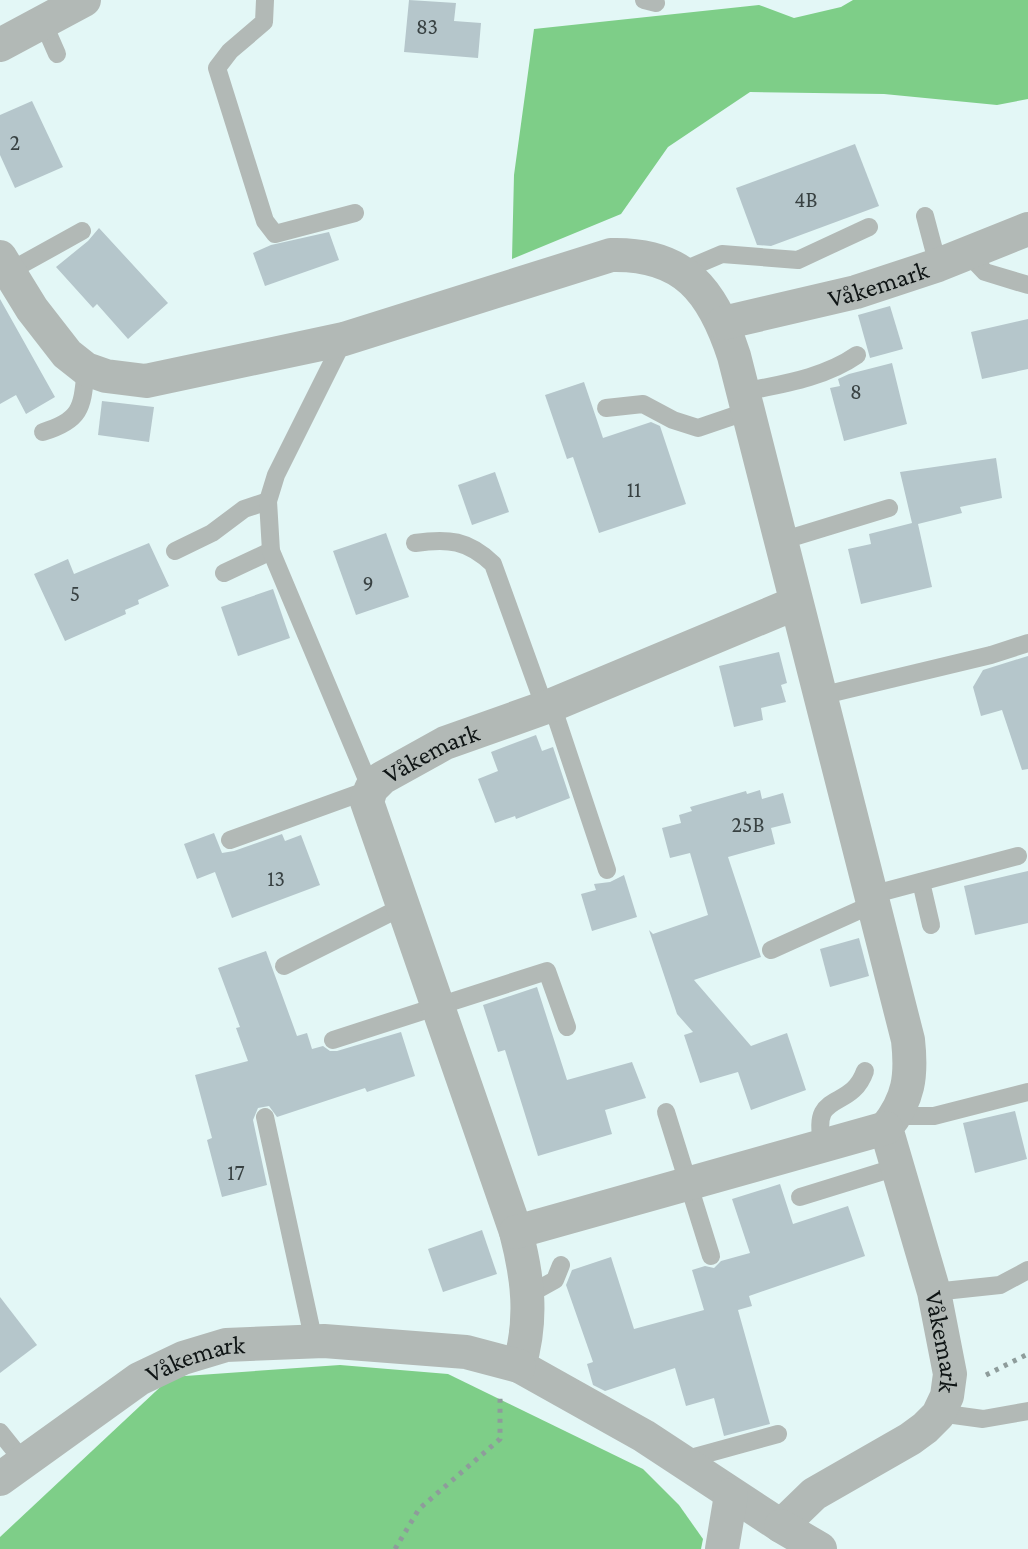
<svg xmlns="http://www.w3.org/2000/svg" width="1028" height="1549" viewBox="0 0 1028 1549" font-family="'Crimson Pro',serif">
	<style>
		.forest { fill: #7ece88 }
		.building { fill: #b5c6cb }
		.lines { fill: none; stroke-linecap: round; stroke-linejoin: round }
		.path { stroke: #8e9c9b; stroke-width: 5; stroke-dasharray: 4 6; stroke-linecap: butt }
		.lane { stroke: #b2b9b6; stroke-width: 18 }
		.street { stroke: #b2b9b6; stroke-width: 34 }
		.labels { text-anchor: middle; stroke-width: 6; stroke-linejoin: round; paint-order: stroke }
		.number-label { font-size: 22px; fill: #384142 }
		.street-label { font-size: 26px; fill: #0f1515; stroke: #e3f7f6 }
	</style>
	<rect width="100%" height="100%" fill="#e3f7f6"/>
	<g class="forest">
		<path d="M853,0H1028V99L997,105L884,94L750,92L668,147L621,214L512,259L514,175L534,29L759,5L794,18L841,7Z"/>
		<path d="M340,1365L448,1374L643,1469L679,1505L703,1539L701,1549H0V1537L171,1377Z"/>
	</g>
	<g class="building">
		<path d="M409,0L456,3L454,21L481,23L478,58L404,52Z"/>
		<path d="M32,101L63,167L15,188L0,155V115Z"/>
		<path d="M855,144L879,206L771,246L757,245L736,188Z"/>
		<path d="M99,228L168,303L128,339L97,304L93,308L56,267L88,241Z"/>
		<path d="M329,232L339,260L265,286L253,253L271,245Z"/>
		<path d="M0,299L55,397L26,414L16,395L0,404Z"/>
		<path d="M890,306L903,349L870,358L858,315Z"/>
		<path d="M1028,319V369L982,379L971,332Z"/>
		<path d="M892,363L907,424L844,441L830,388L840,386L838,379L849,374Z"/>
		<path d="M584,382L603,438L651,422L660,426L686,504L599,533L573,457L567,459L545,395Z"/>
		<path d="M102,401L154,407L149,442L98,435Z"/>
		<path d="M996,458L1002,498L960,507L962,513L918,524L932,587L861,604L848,549L871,544L869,534L912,523L900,472Z"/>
		<path d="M495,472L509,512L472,525L458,485Z"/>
		<path d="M386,533L409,597L356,615L333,551Z"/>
		<path d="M149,543L169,586L138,600L139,604L125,610L126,614L65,641L34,574L68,559L74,574Z"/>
		<path d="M273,589L290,638L238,656L221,607Z"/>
		<path d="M779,652L787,683L781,685L786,702L761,708L763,720L734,727L719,666Z"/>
		<path d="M1028,656V769L1022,770L1002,710L981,716L973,687L983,670Z"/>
		<path d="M536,735L542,751L553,747L570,798L516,819L515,816L495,823L478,779L498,771L491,752Z"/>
		<path d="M760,790L762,799L783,793L791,823L771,828L775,844L728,857L761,957L694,980L751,1046L787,1033L806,1090L751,1110L738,1072L700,1083L684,1035L693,1032L677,1014L649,930L653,934L708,915L690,853L670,858L662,828L681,823L679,815L692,811L690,807L746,791L747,794Z"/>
		<path d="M214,833L222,853L234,851L282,834L285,841L301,835L320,885L232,918L215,872L197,879L184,844Z"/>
		<path d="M1028,871V923L975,935L964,886Z"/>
		<path d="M624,875L637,917L592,931L581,894L596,890L594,884L610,882Z"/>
		<path d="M859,938L869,976L830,987L820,949Z"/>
		<path d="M266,951L297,1036L307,1033L312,1049L323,1046L330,1051H337L401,1032L415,1076L367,1092L365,1088L277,1117L269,1106L258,1108L253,1120L267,1185L222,1197L207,1140L212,1138L195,1075L248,1061L236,1028L240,1027L218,968Z"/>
		<path d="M537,987L567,1080L632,1062L646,1098L605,1110L612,1134L538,1156L505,1050L498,1052L483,1005Z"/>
		<path d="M1015,1111L1027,1159L975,1173L963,1123Z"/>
		<path d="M780,1184L793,1224L848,1206L865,1256L749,1296L752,1306L738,1310L770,1424L724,1436L714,1398L686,1406L675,1368L605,1391L593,1385L587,1364L593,1362L566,1285L572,1270L611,1257L634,1329L704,1310L692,1270L705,1266L714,1268L721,1261L750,1253L732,1199Z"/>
		<path d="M482,1230L497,1274L443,1292L428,1249Z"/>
		<path d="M0,1297L37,1345L0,1373Z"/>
	</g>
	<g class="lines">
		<g class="path">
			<path d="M986,1375L1028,1354"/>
			<path d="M395,1549L419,1509L500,1439V1398"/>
		</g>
		<g class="lane">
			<path d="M265,0L264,22L230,51L217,68L265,221L275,234L355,213"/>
			<path d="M644,0L656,3"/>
			<path d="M43,22L57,54"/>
			<path d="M925,216L938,265"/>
			<path d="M966,252L985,272L1028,285"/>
			<path d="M10,271L82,231"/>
			<path d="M682,271L722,254L798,260L869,227"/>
			<path d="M743,392C782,384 824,378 857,355"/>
			<path d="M606,408L643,404L673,420L698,428L748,411"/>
			<path d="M43,432C83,420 82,406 86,369"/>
			<path d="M781,541L889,508"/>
			<path d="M415,543C448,538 468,540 493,564L545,708"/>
			<path d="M175,551L212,533L244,509L268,501"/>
			<path d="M224,573L271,551"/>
			<path d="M820,696L991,655L1028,643"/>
			<path d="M552,705L607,870"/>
			<path d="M230,840L371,789L271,551L268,501L276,475L344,339"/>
			<path d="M921,882L931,925"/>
			<path d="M871,895L1018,856"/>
			<path d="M771,950L873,904"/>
			<path d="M284,966L402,907"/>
			<path d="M333,1040L547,971L567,1027"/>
			<path d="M666,1112L711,1256"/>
			<path d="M896,1116H934L1028,1092"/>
			<path d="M265,1117L314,1342"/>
			<path d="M823,1145C809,1089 851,1112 865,1071"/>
			<path d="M800,1197L897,1167"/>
			<path d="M934,1292L1000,1285L1028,1270"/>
			<path d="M528,1295L555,1280L561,1265"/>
			<path d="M939,1413L983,1419L1028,1411"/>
			<path d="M0,1432L24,1462"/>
			<path d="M680,1461L778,1434"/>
		</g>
		<g class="street">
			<path d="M0,45L84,0"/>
			<path id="s1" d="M0,257L32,309L67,354L86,369L106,376L146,381L344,339L611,255C684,253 713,291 734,356L908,1040C912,1076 909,1099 886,1128L934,1292L950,1374L947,1396L938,1415L925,1428L910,1439L814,1494L781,1526L644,1436L519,1366C533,1320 528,1278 516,1232L367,802L371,789L382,778L445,743L552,705L796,603"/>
			<path id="s2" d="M723,323L856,292L938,265L1028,229"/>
			<path d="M516,1232L886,1128"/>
			<path id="s3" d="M0,1479L139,1379L183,1358L226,1345L324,1341L466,1352L519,1366"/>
			<path d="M781,1526L820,1549"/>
			<path d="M722,1549L731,1495"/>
		</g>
	</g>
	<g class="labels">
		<g class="number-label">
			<text x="427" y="34">83</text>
			<text x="15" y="150">2</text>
			<text x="806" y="207">4B</text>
			<text x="856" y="399">8</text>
			<text x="634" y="497">11</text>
			<text x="368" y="591">9</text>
			<text x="75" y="601">5</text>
			<text x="748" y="832">25B</text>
			<text x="276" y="886">13</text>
			<text x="236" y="1180">17</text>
		</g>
		<g class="street-label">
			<text dy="9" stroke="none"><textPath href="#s2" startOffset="160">Våkemark</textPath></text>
			<text dy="9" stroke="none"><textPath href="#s1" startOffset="3134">Våkemark</textPath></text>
			<text dy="9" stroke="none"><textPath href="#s1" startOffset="1882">Våkemark</textPath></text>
			<text dy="9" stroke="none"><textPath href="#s3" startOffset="232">Våkemark</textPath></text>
		</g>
	</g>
</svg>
